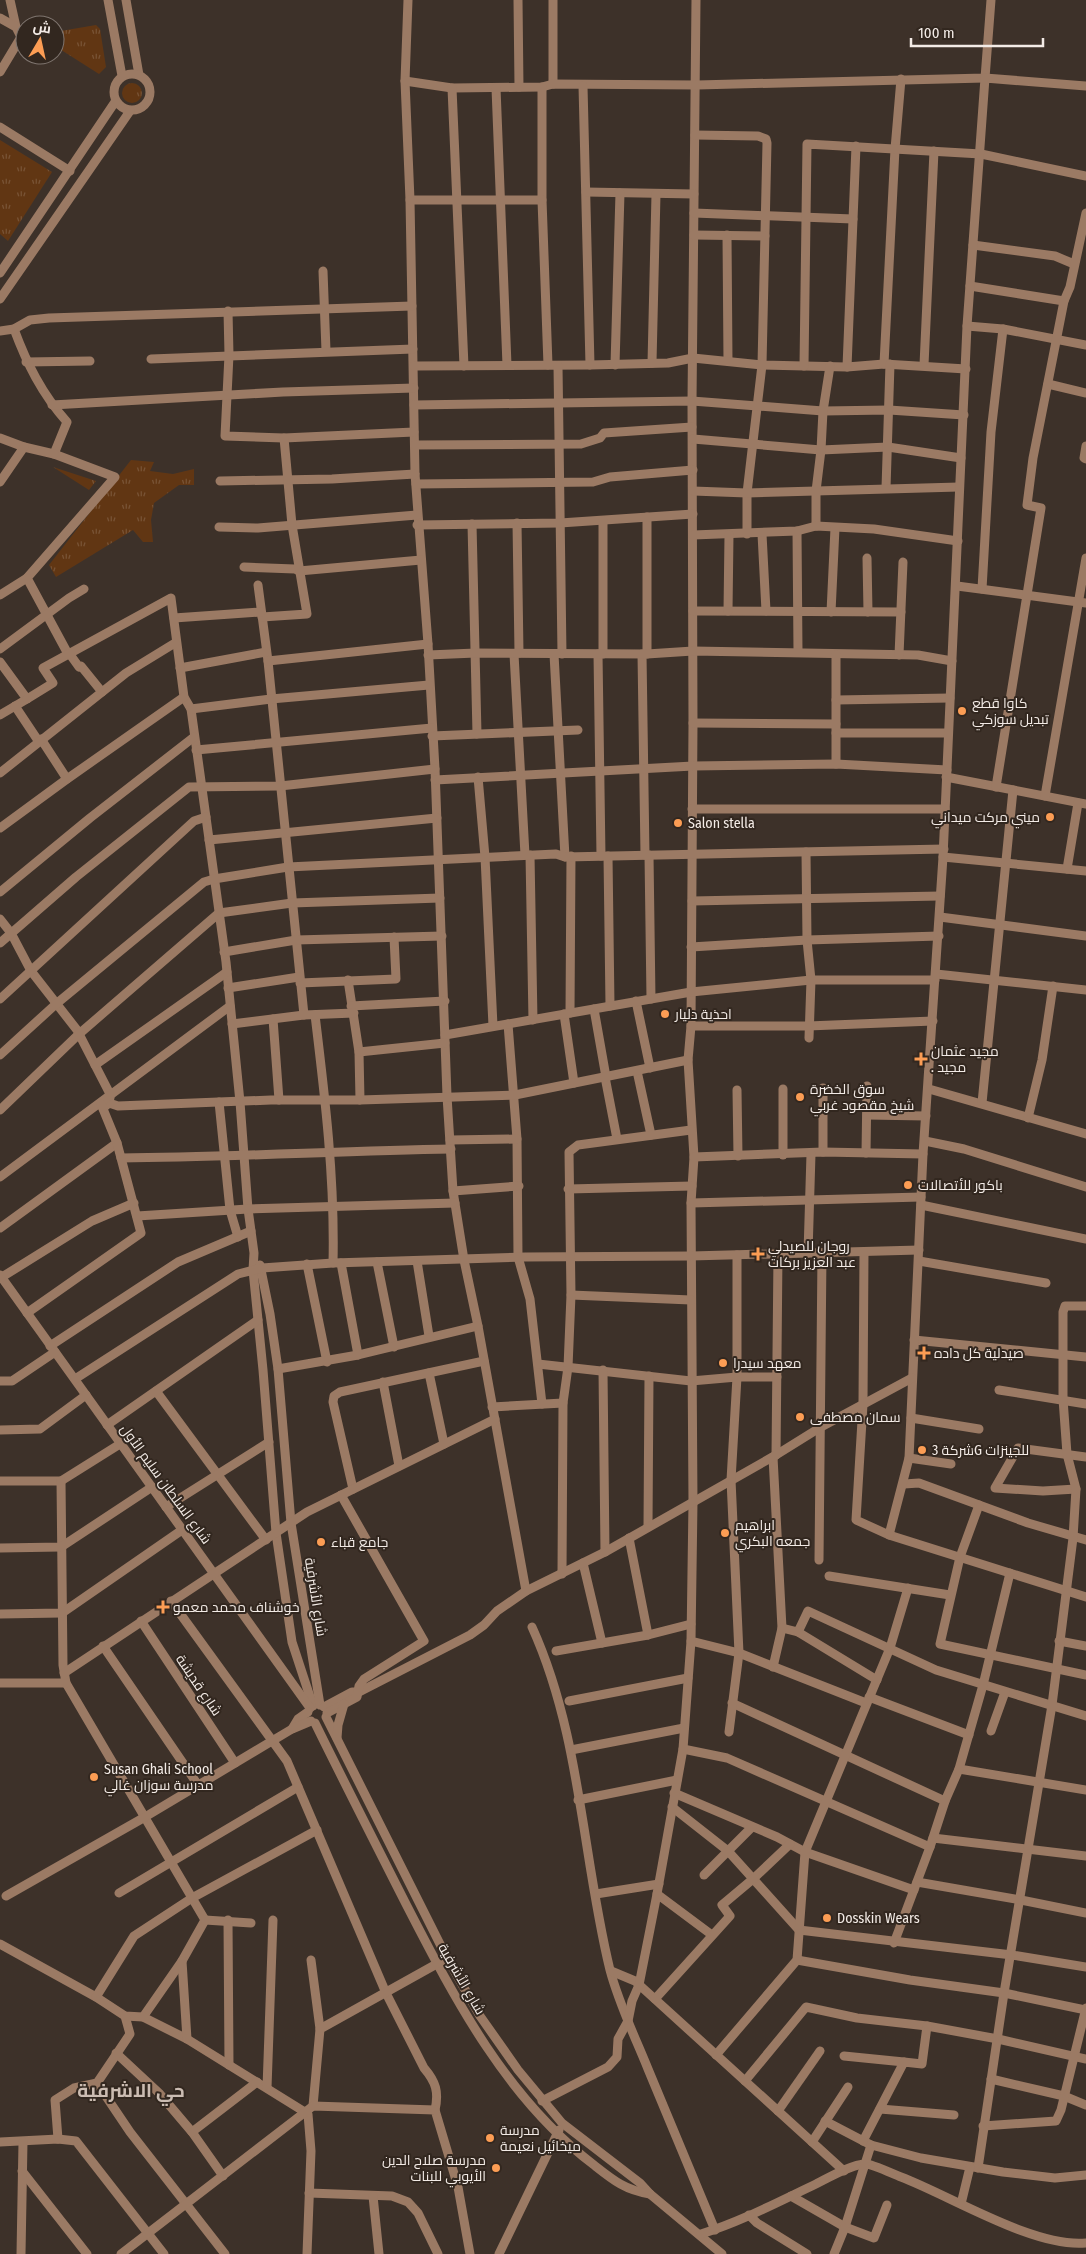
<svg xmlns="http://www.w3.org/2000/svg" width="1086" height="2254" viewBox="0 0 1086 2254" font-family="'Fira Sans Condensed',Cairo,sans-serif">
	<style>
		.grass { fill: url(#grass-tufts) }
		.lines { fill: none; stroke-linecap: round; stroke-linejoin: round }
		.minor { stroke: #9b7a64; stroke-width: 9 }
		.poi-dot { fill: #fc9d54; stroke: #32271f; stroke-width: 2 }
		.labels { text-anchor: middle; stroke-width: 4; stroke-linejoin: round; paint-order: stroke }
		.poi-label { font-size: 14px; fill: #f3ebe6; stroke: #32271f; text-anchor: start }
		.street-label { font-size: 14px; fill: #f3ebe6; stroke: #32271f }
		.district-label { font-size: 19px; font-weight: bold; fill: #cbbcb2; stroke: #32271f }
	</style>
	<defs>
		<pattern id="grass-tufts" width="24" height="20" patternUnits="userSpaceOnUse" patternTransform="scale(1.25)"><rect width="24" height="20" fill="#613613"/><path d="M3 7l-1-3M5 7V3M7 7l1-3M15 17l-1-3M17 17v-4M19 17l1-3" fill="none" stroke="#785335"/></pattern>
	</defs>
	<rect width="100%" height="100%" fill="#3d3129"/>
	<g class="grass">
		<path d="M96,25L100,29L106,67L99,74L55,46V32Z"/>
		<circle cx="132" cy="93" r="10"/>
		<path d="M0,140L52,172L8,241L0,234Z"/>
		<path d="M131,460L154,462L150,471L173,474L194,469V485H179L154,503L151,520L153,542H143L133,530L56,577L49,565Z"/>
		<path d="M53,467L96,481L89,490Z"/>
	</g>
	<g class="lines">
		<g class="minor">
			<path d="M10,0L16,27"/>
			<path d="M108,0L122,76"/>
			<path d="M126,0L139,75"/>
			<path d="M408,0L405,81L410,200L415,474L428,644L435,769L447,1096L453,1191L464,1260L478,1326L526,1591"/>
			<path d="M518,0L519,87"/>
			<path d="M553,0V84"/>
			<path d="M696,0L692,401L693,723L691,1026L688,1060L694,1157L691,1203L693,1502L691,1641L739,1653L866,1703"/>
			<path d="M0,18L16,27L21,37L0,72"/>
			<circle cx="132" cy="92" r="18"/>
			<path d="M405,81L452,88L542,87L553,84L697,85L985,78L991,0"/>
			<path d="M583,86L590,365"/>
			<path d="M542,87V200L548,365"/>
			<path d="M452,88L464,366"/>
			<path d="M496,88L507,365"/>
			<path d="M0,127L70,171"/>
			<path d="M695,135L758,136L766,139L767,143L762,365L747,493V534"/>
			<path d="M586,192L694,194"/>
			<path d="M410,200H542"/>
			<path d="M694,213L853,219"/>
			<path d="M694,235L765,236"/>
			<path d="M727,235L728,361"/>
			<path d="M973,245L1055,256L1074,264"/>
			<path d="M323,271L326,351"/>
			<path d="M0,273L115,102"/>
			<path d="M970,286L1064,301"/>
			<path d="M0,299L130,111"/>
			<path d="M228,311L229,355L225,436L284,438L414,432"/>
			<path d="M967,326L1003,329L1086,345"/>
			<path d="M14,329C27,364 42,394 67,422L54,454L115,477L27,578L68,654"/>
			<path d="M0,331L14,329L30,320L49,318L412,306"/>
			<path d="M151,359L413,349"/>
			<path d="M26,362L90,361"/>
			<path d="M652,363L656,194"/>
			<path d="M884,364L895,149L901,79"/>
			<path d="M615,365L620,193"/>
			<path d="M924,365L934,151"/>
			<path d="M414,366L590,365L668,363L693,358L762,365L847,367L884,364L966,369"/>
			<path d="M558,366L562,654"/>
			<path d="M804,366L807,144L981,154L1086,176"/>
			<path d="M847,367L856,146"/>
			<path d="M1048,384L1086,393"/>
			<path d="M52,405L283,392L414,388"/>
			<path d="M414,405L692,401L823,411L889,410L964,415"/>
			<path d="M0,438L24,447L54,454"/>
			<path d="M693,439L821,450L888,447L961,458"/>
			<path d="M415,445L581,444L600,438L604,433L692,427"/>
			<path d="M1086,446L1084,458L1086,459"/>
			<path d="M220,481L332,479L415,474"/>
			<path d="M0,482L24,447"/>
			<path d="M416,484L593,482L610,477L693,470"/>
			<path d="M886,488L890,364"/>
			<path d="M693,491L747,493L959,487"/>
			<path d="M647,517V654"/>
			<path d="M517,523L519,653"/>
			<path d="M472,524L477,734"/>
			<path d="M417,525L560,523L693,514"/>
			<path d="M816,526V491L821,450L823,411L830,366"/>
			<path d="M219,527L258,528L417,515"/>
			<path d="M797,531L798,652"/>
			<path d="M762,534L766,611"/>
			<path d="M693,535L797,531L816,526L874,529L958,541"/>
			<path d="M867,558L868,612"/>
			<path d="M244,567L295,569L299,571L421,560"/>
			<path d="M258,585L268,661L304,1015"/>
			<path d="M957,586L1086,603"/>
			<path d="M982,589L991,432L1003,329"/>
			<path d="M0,595L27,578"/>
			<path d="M693,611L901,612"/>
			<path d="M728,611L729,535"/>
			<path d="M831,612L835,528"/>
			<path d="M262,617L307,614L292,525L284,438"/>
			<path d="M174,618L261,612"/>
			<path d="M0,649L69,598L84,589"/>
			<path d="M69,653L79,667L81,666L102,692"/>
			<path d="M514,654L525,855"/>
			<path d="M554,654L565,857"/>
			<path d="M598,654L601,856"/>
			<path d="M603,654V521"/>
			<path d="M642,654L645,855"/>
			<path d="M428,655L476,653L647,654L693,651L918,655L952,661"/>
			<path d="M899,655L903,562"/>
			<path d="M268,661L428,644"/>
			<path d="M0,662L27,699L0,715"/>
			<path d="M180,668L266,652"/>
			<path d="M27,699L53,683L43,668L171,598L184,697L191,709L226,962L240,1102L248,1209L254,1253L253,1270L263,1370L276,1533L292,1642L313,1706"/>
			<path d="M836,700L950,698"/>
			<path d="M15,706L39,742"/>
			<path d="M191,709L271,699L429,685"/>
			<path d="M693,723L836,724"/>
			<path d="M836,733H948"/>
			<path d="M432,736L578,730"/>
			<path d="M41,739L67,779"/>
			<path d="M196,750L432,728"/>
			<path d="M836,764V655"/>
			<path d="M0,773L126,673L175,643"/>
			<path d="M478,777L485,857L493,1026"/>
			<path d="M946,777L1086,804"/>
			<path d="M435,780L693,766L836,764L947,770"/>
			<path d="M996,787L1041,508L1027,505L1033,458L1064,301L1070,287L1086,213"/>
			<path d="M1045,796L1086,558"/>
			<path d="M692,809H945"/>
			<path d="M0,828L67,779L184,697"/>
			<path d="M209,840L437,818"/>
			<path d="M806,852L807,940L811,980L809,1038"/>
			<path d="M530,855L533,1020"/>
			<path d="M649,855L651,999"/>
			<path d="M608,856L610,1006"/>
			<path d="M943,857L1086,871"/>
			<path d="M1067,869L1078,803"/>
			<path d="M0,892L90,818L194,737"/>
			<path d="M692,901L940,896"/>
			<path d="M940,917L1086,936"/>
			<path d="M0,919L11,933L31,971L77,1030L110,1094V1098"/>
			<path d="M0,943L76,877L189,787L280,786L435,769"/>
			<path d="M691,947L807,940L939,936"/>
			<path d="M224,952L296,940L442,936"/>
			<path d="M936,974L1086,990"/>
			<path d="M348,980L359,1052L360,1100"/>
			<path d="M300,983L396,979L394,937"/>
			<path d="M228,988L299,977"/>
			<path d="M0,999L194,821L206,817"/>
			<path d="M636,1001L650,1068"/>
			<path d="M351,1006L445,1001"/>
			<path d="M594,1009L606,1077"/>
			<path d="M570,1013L571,856"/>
			<path d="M564,1014L574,1083"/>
			<path d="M315,1015C325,1097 335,1180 333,1263"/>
			<path d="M273,1019L279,1100"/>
			<path d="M232,1024L304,1015L354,1013"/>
			<path d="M508,1024L517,1139L518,1257L530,1299L542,1404"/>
			<path d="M691,1026H808L933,1021"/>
			<path d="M445,1035L691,992L811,980H935"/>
			<path d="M359,1052L445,1043"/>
			<path d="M0,1055L56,1004L204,882L214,879L288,867L556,854L565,857L944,849"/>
			<path d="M95,1065L227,972"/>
			<path d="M637,1071L651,1135"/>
			<path d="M605,1077L617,1139"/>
			<path d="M929,1089L1086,1134"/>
			<path d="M737,1090L738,1156"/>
			<path d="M219,1102L230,1210L238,1237"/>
			<path d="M982,1103L1013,790"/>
			<path d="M103,1108L109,1103L118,1106L271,1100H360L515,1095L688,1060"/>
			<path d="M0,1110L79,1034L219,913L292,903L440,898"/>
			<path d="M867,1115L926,1116"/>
			<path d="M1028,1118L1042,1060L1053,986"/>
			<path d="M450,1140L517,1139"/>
			<path d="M925,1141L964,1149L1086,1187"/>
			<path d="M823,1152V1088"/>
			<path d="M866,1153L867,1086"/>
			<path d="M783,1155V1089"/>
			<path d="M694,1157L823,1152L923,1154"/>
			<path d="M121,1158C231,1157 341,1151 451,1149"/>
			<path d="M0,1177L230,1006"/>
			<path d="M568,1189L692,1186"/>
			<path d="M453,1191L519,1186"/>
			<path d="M691,1203L921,1197"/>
			<path d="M921,1205L1086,1239"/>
			<path d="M137,1216L248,1209L455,1203"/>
			<path d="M0,1228L117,1143"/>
			<path d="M864,1252L863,1404L856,1520L889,1535L1086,1597"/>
			<path d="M808,1253L811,1154"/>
			<path d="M417,1261L429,1336"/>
			<path d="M919,1261L1046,1283"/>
			<path d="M377,1262L394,1347"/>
			<path d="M341,1263L358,1355"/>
			<path d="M307,1264L327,1362"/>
			<path d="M260,1265L270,1314L278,1369L291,1523L320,1705"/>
			<path d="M0,1275L310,1708"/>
			<path d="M2,1277L92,1221L134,1203"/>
			<path d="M571,1295L691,1300"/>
			<path d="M27,1313L141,1233L117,1143L101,1104"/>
			<path d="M914,1340L1086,1357"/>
			<path d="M50,1346L178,1262L251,1231"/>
			<path d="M538,1364L691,1381L737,1377H777"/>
			<path d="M278,1369L358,1355L478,1326"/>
			<path d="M603,1370L605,1552"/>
			<path d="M429,1373L444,1444"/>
			<path d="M75,1379L238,1274L262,1268L333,1263L525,1257L691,1256L919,1250"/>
			<path d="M0,1381H12L55,1352"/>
			<path d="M383,1382L399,1466"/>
			<path d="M999,1390L1086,1404"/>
			<path d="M156,1391L266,1540"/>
			<path d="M492,1407L563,1403"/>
			<path d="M911,1418L979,1429"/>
			<path d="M107,1425L258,1320"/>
			<path d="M0,1430L40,1429L86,1395"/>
			<path d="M776,1455L778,1254"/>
			<path d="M773,1457L782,1628L773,1667"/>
			<path d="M909,1458L951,1464"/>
			<path d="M0,1481H61L120,1444"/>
			<path d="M61,1481L63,1665L66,1683L205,1920L182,1961L143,2017"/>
			<path d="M904,1484L919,1483L1028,1523L1086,1540"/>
			<path d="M353,1489L333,1402L334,1396L340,1392L484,1361"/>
			<path d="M1076,1489L1043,1491L995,1488L1018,1448L1086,1457"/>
			<path d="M979,1505L960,1557L940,1644L1086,1675"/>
			<path d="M166,1507L269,1442"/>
			<path d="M648,1527L649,1376"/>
			<path d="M889,1535L909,1458L923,1154L943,857L967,326L985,78L1086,86"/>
			<path d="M629,1538L648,1635"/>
			<path d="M0,1548L61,1547L152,1487"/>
			<path d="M819,1560L822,1253"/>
			<path d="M583,1563L602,1643"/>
			<path d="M562,1574L563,1403L568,1367L571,1295L569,1152L578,1145L691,1130"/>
			<path d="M829,1576L950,1595"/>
			<path d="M171,1601L287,1761L386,1993L424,2068C436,2082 439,2092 435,2110"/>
			<path d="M0,1614L62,1613L182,1530"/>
			<path d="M141,1621L235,1763"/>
			<path d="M532,1627C581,1735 582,1856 610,1970C619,2004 635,2037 648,2069C670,2122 692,2176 715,2230"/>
			<path d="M782,1628L798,1632L808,1611L936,1670L1086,1716"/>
			<path d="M798,1632L877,1680"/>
			<path d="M1059,1641L1086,1646"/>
			<path d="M103,1646L198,1785"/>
			<path d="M556,1651L648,1635L691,1624"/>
			<path d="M64,1673L307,1512L495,1419"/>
			<path d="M0,1683H66"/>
			<path d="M869,1697L969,1735"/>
			<path d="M569,1701L688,1678"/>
			<path d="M732,1703L945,1801"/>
			<path d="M324,1707L352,1692H359L470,1635L484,1625L497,1611L526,1591L605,1552L776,1455L821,1427L912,1378"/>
			<path d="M327,1713L357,1697L359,1686L364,1679L424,1641L341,1495"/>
			<path d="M326,1717L447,1958L480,2016L518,2070L562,2123L640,2183L650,2194L722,2254"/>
			<path d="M315,1723C345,1784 376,1845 407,1906C456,2001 507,2099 594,2165C613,2180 625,2190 650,2194"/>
			<path d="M292,1729L298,1719L308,1712"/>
			<path d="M991,1731L1005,1692"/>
			<path d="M729,1732L739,1653L731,1480L737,1377V1255"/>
			<path d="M337,1738L338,1725L344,1704"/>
			<path d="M683,1749L727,1758L930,1847"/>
			<path d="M571,1750L684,1728"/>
			<path d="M959,1769L1086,1790"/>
			<path d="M674,1793L777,1837L805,1852L914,1890"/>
			<path d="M578,1800L677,1780"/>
			<path d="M672,1807L728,1851L799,1930L1012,1955L1086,1967"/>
			<path d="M933,1838L1086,1856"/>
			<path d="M704,1875L752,1827"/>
			<path d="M917,1882L1021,1900L1086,1913"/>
			<path d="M119,1893L298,1787"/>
			<path d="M596,1894L659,1884"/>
			<path d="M657,1894L712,1935"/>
			<path d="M6,1896L145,1817L292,1729L311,1721"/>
			<path d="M205,1920L251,1923"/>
			<path d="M228,1920L229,2065"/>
			<path d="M894,1943L930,1847L945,1801L959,1769L983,1685L1010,1573"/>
			<path d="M0,1944L96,1997L125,2016L143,2017L187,2039L308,2114L311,2151L307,2254"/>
			<path d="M311,1960L320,2029"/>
			<path d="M797,1960L910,1980L1004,1993L1086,2010"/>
			<path d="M182,1961L187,2039"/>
			<path d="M611,1971L635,1981L844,2171"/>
			<path d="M96,1997L134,1936L192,1898L317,1830"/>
			<path d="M655,1999L730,1916L722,1905L753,1879L790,1844"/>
			<path d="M116,2053L159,2093L192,2132L223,2176"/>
			<path d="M716,2055L797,1960L805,1852L890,1648L908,1588"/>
			<path d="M844,2056L904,2062"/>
			<path d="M991,2079L1064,2096L1086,2105"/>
			<path d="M745,2081L806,2007L857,2018L927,2026L998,2039L1086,2059"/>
			<path d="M97,2083L130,2132L225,2254"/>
			<path d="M267,2088L273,1920"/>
			<path d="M542,2101L608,2067L617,2057L618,2039L628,2021L632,2001L639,1985L657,1894L683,1749L691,1641"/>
			<path d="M313,2106L320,2029L442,1961"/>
			<path d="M880,2109L954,2115"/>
			<path d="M778,2111L820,2051"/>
			<path d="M825,2121L871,2145L921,2158L1003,2172L1055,2178L1086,2175"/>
			<path d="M983,2126L1056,2121L1061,2110L1086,2008"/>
			<path d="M192,2132L257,2082"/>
			<path d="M58,2139L55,2100L74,2088L97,2083L130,2034L125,2016"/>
			<path d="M863,2141L904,2062L922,2064L927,2026"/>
			<path d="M0,2142L58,2139L76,2141L164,2254"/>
			<path d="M812,2142L848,2087"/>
			<path d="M978,2168L1004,1993L1052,1705L1073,1538L1076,1489L1067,1454L1063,1399V1312L1065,1306H1086"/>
			<path d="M22,2171L87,2254"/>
			<path d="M309,2193L392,2196L408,2202L418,2213L438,2254"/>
			<path d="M373,2196L379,2254"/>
			<path d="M791,2196L845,2227L874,2238L887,2205"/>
			<path d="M961,2204L970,2167"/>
			<path d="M749,2215L757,2223L807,2254"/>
			<path d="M701,2234C740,2222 778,2202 816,2184C828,2178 852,2164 865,2164C873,2164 893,2174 901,2177C951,2196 1034,2248 1086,2243"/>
			<path d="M21,2254L23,2142"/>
			<path d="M121,2254L313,2106L435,2110L458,2187L470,2254"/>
			<path d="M499,2254L559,2130"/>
			<path d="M834,2254L845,2227L871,2145"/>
		</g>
	</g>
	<g class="poi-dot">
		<circle cx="962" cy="711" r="5"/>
		<circle cx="1050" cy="817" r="5"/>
		<circle cx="678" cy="823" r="5"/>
		<circle cx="665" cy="1014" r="5"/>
		<path d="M918.5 1051.5h5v5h5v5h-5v5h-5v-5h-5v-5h5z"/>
		<circle cx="800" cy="1097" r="5"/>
		<circle cx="908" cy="1185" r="5"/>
		<path d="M755.5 1246.5h5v5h5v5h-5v5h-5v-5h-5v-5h5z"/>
		<path d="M921.5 1345.5h5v5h5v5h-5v5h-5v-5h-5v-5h5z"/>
		<circle cx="723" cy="1363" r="5"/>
		<circle cx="800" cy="1417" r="5"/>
		<circle cx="922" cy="1450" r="5"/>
		<circle cx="725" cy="1533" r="5"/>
		<circle cx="321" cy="1542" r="5"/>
		<path d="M160.5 1599.5h5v5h5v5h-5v5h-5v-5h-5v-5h5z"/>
		<circle cx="94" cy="1777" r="5"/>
		<circle cx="827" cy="1918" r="5"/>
		<circle cx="490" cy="2138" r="5"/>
		<circle cx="496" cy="2168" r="5"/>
	</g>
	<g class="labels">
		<g class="poi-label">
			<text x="972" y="708">كاوا قطع<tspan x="972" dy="16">تبديل سوزكي</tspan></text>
			<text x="1040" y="822" text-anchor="end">ميني مركت ميداني</text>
			<text x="688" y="828">Salon stella</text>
			<text x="675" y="1019">احذية دليار</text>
			<text x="931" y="1056">مجيد عثمان<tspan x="931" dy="16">. مجيد</tspan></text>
			<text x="810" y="1094">سوق الخضرة<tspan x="810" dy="16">شيخ مقصود غربي</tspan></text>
			<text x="918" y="1190">باكور للأتصالات</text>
			<text x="768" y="1251">روجان للصيدلي<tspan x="768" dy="16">عبد العزيز بركات</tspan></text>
			<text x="934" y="1358">صيدلية كل داده</text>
			<text x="733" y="1368">معهد سيدرا</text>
			<text x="810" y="1422">سمان مصطفى</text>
			<text x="932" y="1455">شركة 3G للجينزات</text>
			<text x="735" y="1530">ابراهيم<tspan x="735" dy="16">جمعه البكري</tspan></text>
			<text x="331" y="1547">جامع قباء</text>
			<text x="173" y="1612">خوشناف محمد معمو</text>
			<text x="104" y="1774">Susan Ghali School<tspan x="104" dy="16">مدرسة سوزان غالي</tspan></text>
			<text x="837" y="1923">Dosskin Wears</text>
			<text x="500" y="2135">مدرسة<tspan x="500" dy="16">ميخائيل نعيمة</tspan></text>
			<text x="486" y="2165" text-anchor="end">مدرسة صلاح الدين<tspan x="486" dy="16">الأيوبي للبنات</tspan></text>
		</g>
		<g class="street-label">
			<text transform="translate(166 1484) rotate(54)" y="5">شارع السلطان سليم الأول</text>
			<text transform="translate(316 1597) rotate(81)" y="5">شارع الأشرفية</text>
			<text transform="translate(199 1685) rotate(56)" y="5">شارع قديشة</text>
			<text transform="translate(462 1979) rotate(60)" y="5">شارع الأشرفية</text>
		</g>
		<g class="district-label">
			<text x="131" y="2097">حي الاشرفية</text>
		</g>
	</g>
	<g transform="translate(40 40) rotate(9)"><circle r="24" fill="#32271f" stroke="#7f756f"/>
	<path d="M0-4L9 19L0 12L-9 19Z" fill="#fc9d54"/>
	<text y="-8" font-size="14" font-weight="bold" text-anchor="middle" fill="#f3ebe6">ش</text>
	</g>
	<path d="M911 38v8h132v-8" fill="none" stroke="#f3ebe6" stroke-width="2.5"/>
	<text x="918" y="38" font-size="15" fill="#f3ebe6" stroke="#32271f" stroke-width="4" paint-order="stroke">100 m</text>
</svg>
